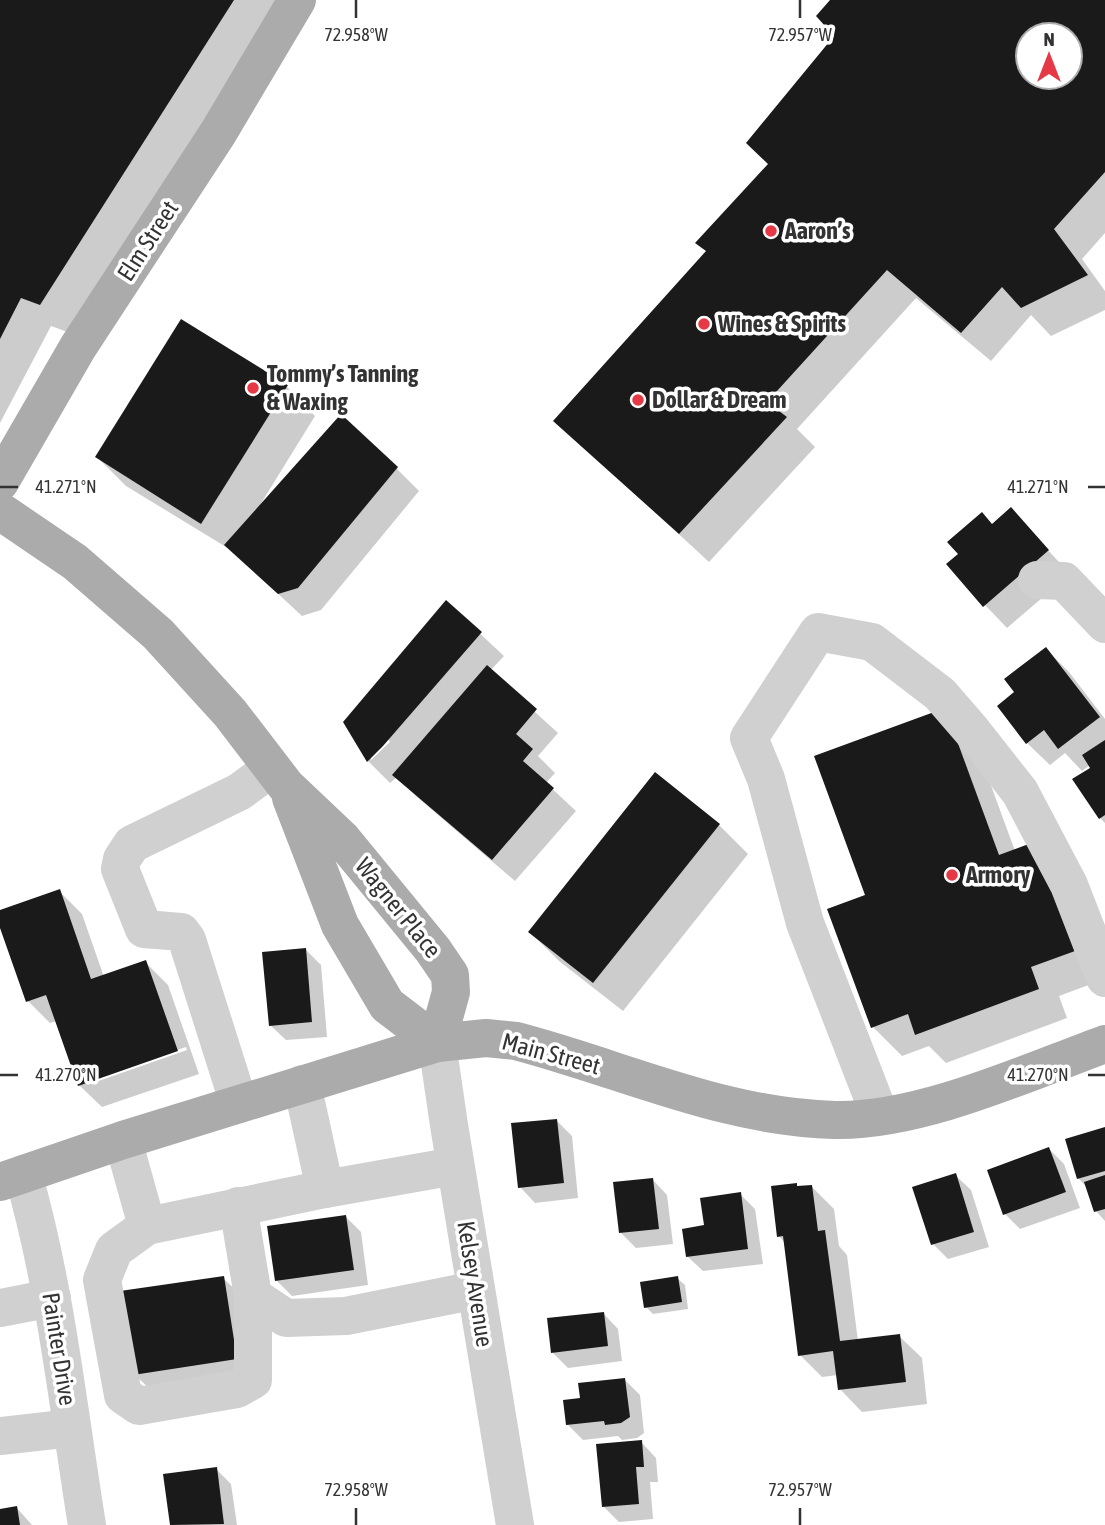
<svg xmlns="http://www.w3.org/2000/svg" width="1105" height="1525" viewBox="0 0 1105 1525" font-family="'Asap Condensed',sans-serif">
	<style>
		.shadow { fill: #0003; fill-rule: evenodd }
		.building { fill: #1a1a1a; fill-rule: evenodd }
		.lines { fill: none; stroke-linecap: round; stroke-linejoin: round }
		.minor { stroke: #d0d0d0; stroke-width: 38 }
		.major { stroke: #ababab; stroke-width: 38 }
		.ticks { fill: none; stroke: #333; stroke-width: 2.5 }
		.poi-dot { fill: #e63946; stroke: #fff; stroke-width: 2.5 }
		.labels { text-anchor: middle; stroke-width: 7; stroke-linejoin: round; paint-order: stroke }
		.poi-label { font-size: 24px; font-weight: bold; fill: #333; stroke: #fff; text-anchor: start }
		.street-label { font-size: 24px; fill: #333; stroke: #fff }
		.ticks-label { font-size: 18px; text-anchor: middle; fill: #333; stroke: #fff; stroke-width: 7; stroke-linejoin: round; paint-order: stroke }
	</style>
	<rect width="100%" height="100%" fill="#fff"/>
	<g class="shadow">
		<path d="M0,0H281L70,333L51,326L0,423Z"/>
		<path d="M832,0H1105V233L1082,259L1105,291V310L1051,336L1031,315L991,361L916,298L797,429L815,447L709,562L556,421L707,252L770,165L837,35ZM1028,35H1070V77H1028Z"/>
		<path d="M287,387L315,416L260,505L396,468L419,491L321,610L302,616L231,550L126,486L97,457Z"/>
		<path d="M1011,510L1070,574L1007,628L985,605L993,525Z"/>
		<path d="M447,603L504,656L490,671L558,733L538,756L555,773L546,783L576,811L515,881L417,797L397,777L390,783L368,761ZM388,739L390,742L371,760V755Z"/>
		<path d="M1046,649L1069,672L1105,719V823L1100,818L1090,765L1082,771L1065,753L1050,765L1027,743L1016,693Z"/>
		<path d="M974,739L1015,851L1102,980L1059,996L1067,1018L946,1063L929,1046L902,1056L873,1027L868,896L816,758Z"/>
		<path d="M719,825L748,854L623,1011L559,961L530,932Z"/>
		<path d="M59,891L82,914L104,977L145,962L168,985L199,1074L102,1107L79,1085L57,1021L50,1023L28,1001L0,923V912ZM186,1047L187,1050L90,1084V1080Z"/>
		<path d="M306,950L321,965L327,1037L286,1040L270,1025Z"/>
		<path d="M557,1121L572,1136L578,1198L535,1203L520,1187Z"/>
		<path d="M1105,1129V1221L1096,1211L1088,1188L1078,1178Z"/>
		<path d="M1049,1149L1064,1164L1080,1208L1020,1229L1005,1214Z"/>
		<path d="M955,1175L971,1190L989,1247L948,1259L933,1244Z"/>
		<path d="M652,1179L667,1195L673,1244L636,1248L621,1233Z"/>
		<path d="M796,1185L799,1188L811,1186L834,1209L839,1246L847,1255L858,1341L899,1336L922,1358L927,1404L862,1412L840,1389L838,1375L822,1377L800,1355L785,1243L779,1236Z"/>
		<path d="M740,1194L755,1209L763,1264L703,1271L687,1256L706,1227Z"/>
		<path d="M346,1217L361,1232L368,1285L292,1296L276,1280Z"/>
		<path d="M223,1278L246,1300L258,1381L157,1396L134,1374Z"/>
		<path d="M677,1278L685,1285L688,1309L653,1314L646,1307Z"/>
		<path d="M603,1313L618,1329L622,1361L568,1368L553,1353Z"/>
		<path d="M625,1380L640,1395L644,1433L637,1438L622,1440L618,1436L583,1440L567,1424L581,1400Z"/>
		<path d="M641,1442L656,1458L658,1482H650L653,1519L619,1522L604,1507Z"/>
		<path d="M216,1469L231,1484L237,1525H172L165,1475Z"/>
		<path d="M17,1508L32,1525H0V1510Z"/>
	</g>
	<g class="building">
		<path d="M0,0H234L40,305L21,298L0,339Z"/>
		<path d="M830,0H1105V172L1054,229L1088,275L1021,308L1002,287L961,333L887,270L767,402L787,417L679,534L553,421L706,251L695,243L768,164L746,143L834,36L816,16ZM1028,35H1070V77H1028Z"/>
		<path d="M181,319L288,385L201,524L95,457Z"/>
		<path d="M341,414L398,467L298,588L278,594L224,545Z"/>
		<path d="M1011,507L1049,550L983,607L946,564L958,554L947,542L982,512L992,524Z"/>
		<path d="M446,600L482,632L383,746L367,762L343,722Z"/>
		<path d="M1046,647L1100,717L1058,749L1044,730L1026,744L997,706L1014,692L1004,679Z"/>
		<path d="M487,665L537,709L516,734L533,749L523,761L554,788L492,860L392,775Z"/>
		<path d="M945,708L999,855L1034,842L1075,951L1031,967L1039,989L915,1035L908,1014L871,1028L827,909L865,895L814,756Z"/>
		<path d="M1105,740V815L1099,819L1072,779L1090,768L1082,755Z"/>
		<path d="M655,772L720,824L593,983L528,932Z"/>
		<path d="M60,889L91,979L146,960L178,1051L78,1086L46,995L26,1002L0,928V910Z"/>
		<path d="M306,948L312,1022L269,1026L262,952Z"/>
		<path d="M557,1119L564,1183L518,1188L511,1123Z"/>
		<path d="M1105,1127V1171L1077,1179L1065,1139Z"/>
		<path d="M1049,1147L1066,1192L1003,1215L987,1170Z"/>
		<path d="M956,1173L974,1232L931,1245L912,1187Z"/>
		<path d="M1105,1175V1209L1094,1212L1084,1182Z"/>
		<path d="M653,1178L659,1229L619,1233L613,1182Z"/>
		<path d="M797,1183V1186L812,1185L818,1231L825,1230L840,1341L900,1334L906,1382L838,1390L833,1351L798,1356L783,1236L777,1237L771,1186Z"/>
		<path d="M741,1192L748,1249L686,1257L682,1229L704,1225L700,1198Z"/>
		<path d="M346,1215L354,1270L275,1281L267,1226Z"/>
		<path d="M224,1276L237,1359L133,1375L120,1291Z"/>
		<path d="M678,1276L682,1302L644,1308L640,1282Z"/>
		<path d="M604,1312L608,1346L551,1353L547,1318Z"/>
		<path d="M625,1378L630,1417L621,1423L605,1425L604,1421L566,1425L563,1400L580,1398L578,1383Z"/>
		<path d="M642,1440L644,1467H636L639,1504L602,1507L596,1444Z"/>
		<path d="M217,1467L224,1524L170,1525L163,1474Z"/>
		<path d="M17,1506L20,1525H0V1509Z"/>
	</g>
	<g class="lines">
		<g class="minor">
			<path d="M1037,580L1064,581L1105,624"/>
			<path d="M437,1043L449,1125L515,1525"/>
			<path d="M302,1084L325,1189L455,1166"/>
			<path d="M239,1104L187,940L181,932L144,929L120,869L122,859L132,844L239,792L272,768"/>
			<path d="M880,1116L805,923L766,779L749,738L818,632L872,642L940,694L972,731L1020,792L1069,885L1105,978"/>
			<path d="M123,1140L147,1226L325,1189"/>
			<path d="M23,1174C56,1288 68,1408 87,1525"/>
			<path d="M238,1206L253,1296L286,1318L346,1316L476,1290"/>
			<path d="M147,1226L114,1250L102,1280L123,1395L139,1406L237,1389L253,1380V1296"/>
			<path d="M0,1308L52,1298"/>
			<path d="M0,1436L72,1428"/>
		</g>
		<g class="major">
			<path d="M0,482L78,347L218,133L297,0"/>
			<path d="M0,511L75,562L158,634L230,713L286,786L342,839L433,950L450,975L451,992L437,1043"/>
			<path d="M291,798L340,925L387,1005L437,1043"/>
			<path d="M0,1182L123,1140L437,1043L486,1038L516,1041C623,1069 722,1117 835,1120C919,1122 1026,1073 1105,1044"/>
		</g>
	</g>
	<path class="ticks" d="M356,0V18M800,0V18M0,487H18M1088,487H1105M0,1075H18M1088,1075H1105M356,1508V1525M800,1508V1525"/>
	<g class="poi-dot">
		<circle cx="771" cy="231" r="7"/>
		<circle cx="704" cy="324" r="7"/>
		<circle cx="253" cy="388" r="7"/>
		<circle cx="638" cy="400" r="7"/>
		<circle cx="952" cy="875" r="7"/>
	</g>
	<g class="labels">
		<g class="poi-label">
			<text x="785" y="239">Aaron’s</text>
			<text x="718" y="332">Wines &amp; Spirits</text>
			<text x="267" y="382">Tommy’s Tanning<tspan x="267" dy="28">&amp; Waxing</tspan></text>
			<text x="652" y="408">Dollar &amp; Dream</text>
			<text x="966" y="883">Armory</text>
		</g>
		<g class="street-label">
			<text transform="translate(148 241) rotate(-57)" y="8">Elm Street</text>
			<text transform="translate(398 908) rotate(51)" y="8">Wagner Place</text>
			<text transform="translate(551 1054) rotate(15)" y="8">Main Street</text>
			<text transform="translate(475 1284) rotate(81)" y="8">Kelsey Avenue</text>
			<text transform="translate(59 1349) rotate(81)" y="8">Painter Drive</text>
		</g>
	</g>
	<g class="ticks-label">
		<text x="356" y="41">72.958°W</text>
		<text x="800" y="41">72.957°W</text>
		<text x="66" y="493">41.271°N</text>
		<text x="1038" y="493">41.271°N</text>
		<text x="66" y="1081">41.270°N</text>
		<text x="1038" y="1081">41.270°N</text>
		<text x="356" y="1496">72.958°W</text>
		<text x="800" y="1496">72.957°W</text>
	</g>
	<g transform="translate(1049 56)"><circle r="33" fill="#ffffff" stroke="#adadad" stroke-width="2"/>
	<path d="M0-5L12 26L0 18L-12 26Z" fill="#e63946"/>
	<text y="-10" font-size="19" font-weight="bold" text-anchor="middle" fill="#333333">N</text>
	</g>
</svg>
